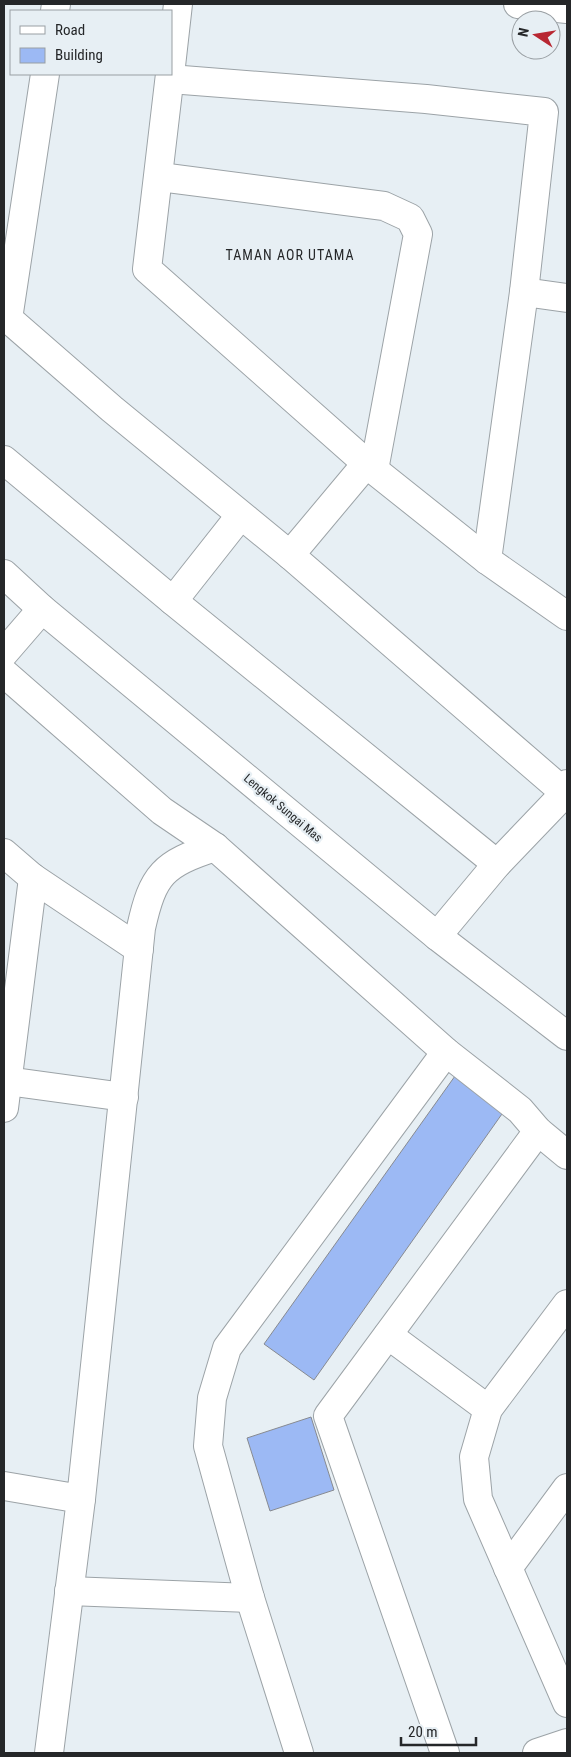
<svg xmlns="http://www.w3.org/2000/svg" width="571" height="1757" viewBox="0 0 571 1757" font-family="'Roboto Condensed',sans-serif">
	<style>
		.building { fill: #9cb9f4; stroke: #878a90 }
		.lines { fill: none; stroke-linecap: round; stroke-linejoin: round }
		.minor-casing { stroke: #9ca3a7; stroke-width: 30 }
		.minor { stroke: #fff; stroke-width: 28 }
		.labels { text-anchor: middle; stroke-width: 4.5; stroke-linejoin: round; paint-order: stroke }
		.street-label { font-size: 12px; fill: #252729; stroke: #e7eff4 }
		.neighbourhood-label { font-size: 14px; letter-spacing: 1px; fill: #252729; stroke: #e7eff4 }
	</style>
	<rect width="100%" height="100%" fill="#e7eff4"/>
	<g class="building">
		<path d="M460,1069L509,1104L314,1380L264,1344Z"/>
		<path d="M311,1417L334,1490L270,1511L247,1438Z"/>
	</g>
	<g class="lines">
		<g class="minor-casing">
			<g id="minor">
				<path d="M518,4L567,9"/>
				<path d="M55,11L56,4"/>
				<path d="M171,66L178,4"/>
				<path d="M170,74L147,269L374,470L487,560L567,616"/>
				<path d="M170,79L426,99L544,112L524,292L487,560"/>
				<path d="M160,177L384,206L410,218L418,234L374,470"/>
				<path d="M524,292L567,298"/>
				<path d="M4,315L112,409L290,555L565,793"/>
				<path d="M8,319L45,74"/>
				<path d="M4,460L173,601L497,864"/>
				<path d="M290,555L367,463"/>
				<path d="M4,574L42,609L437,936L567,1036"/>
				<path d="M173,601L240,516"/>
				<path d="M4,653L42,609"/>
				<path d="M4,673L162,811L215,847L446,1052L520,1110L538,1131L567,1155"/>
				<path d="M4,853L33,878L139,949"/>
				<path d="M437,936L497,864L565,793L567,784"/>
				<path d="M7,1081L124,1097"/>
				<path d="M4,1108L33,878"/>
				<path d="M567,1304L488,1409L474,1457L478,1499L567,1703"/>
				<path d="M388,1335L488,1409"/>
				<path d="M4,1486L81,1499L141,928C153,874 163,864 215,847"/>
				<path d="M508,1568L567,1488"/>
				<path d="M69,1591L250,1598"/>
				<path d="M49,1753L81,1499"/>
				<path d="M299,1753L250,1598L208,1446L212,1398L227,1348L446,1052"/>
				<path d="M445,1753L328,1416L538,1131"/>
				<path d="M537,1753L567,1743"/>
			</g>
		</g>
		<use href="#minor" class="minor"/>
	</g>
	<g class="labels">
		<g class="street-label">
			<text transform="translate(283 808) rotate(40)" y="4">Lengkok Sungai Mas</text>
		</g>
		<g class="neighbourhood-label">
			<text x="290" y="260">TAMAN AOR UTAMA</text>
		</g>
	</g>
	<rect width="571" height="1757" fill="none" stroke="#252729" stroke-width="10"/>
	<rect x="10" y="10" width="162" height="65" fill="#e7eff4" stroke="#999fa3"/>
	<rect x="20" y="26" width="25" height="8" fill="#ffffff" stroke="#999fa3"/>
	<text x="55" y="35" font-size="15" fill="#252729">Road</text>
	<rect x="20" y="48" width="25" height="15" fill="#9cb9f4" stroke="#999fa3"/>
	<text x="55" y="60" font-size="15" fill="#252729">Building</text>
	<g transform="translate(536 35) rotate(282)"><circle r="24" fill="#e7eff4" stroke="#999fa3"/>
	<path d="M0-4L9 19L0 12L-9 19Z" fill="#b82732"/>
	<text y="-8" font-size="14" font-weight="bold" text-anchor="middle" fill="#252729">N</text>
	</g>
	<path d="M401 1737v8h75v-8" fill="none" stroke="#252729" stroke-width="2.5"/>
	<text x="408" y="1737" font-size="15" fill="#252729" stroke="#e7eff4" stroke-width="4" paint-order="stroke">20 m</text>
</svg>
